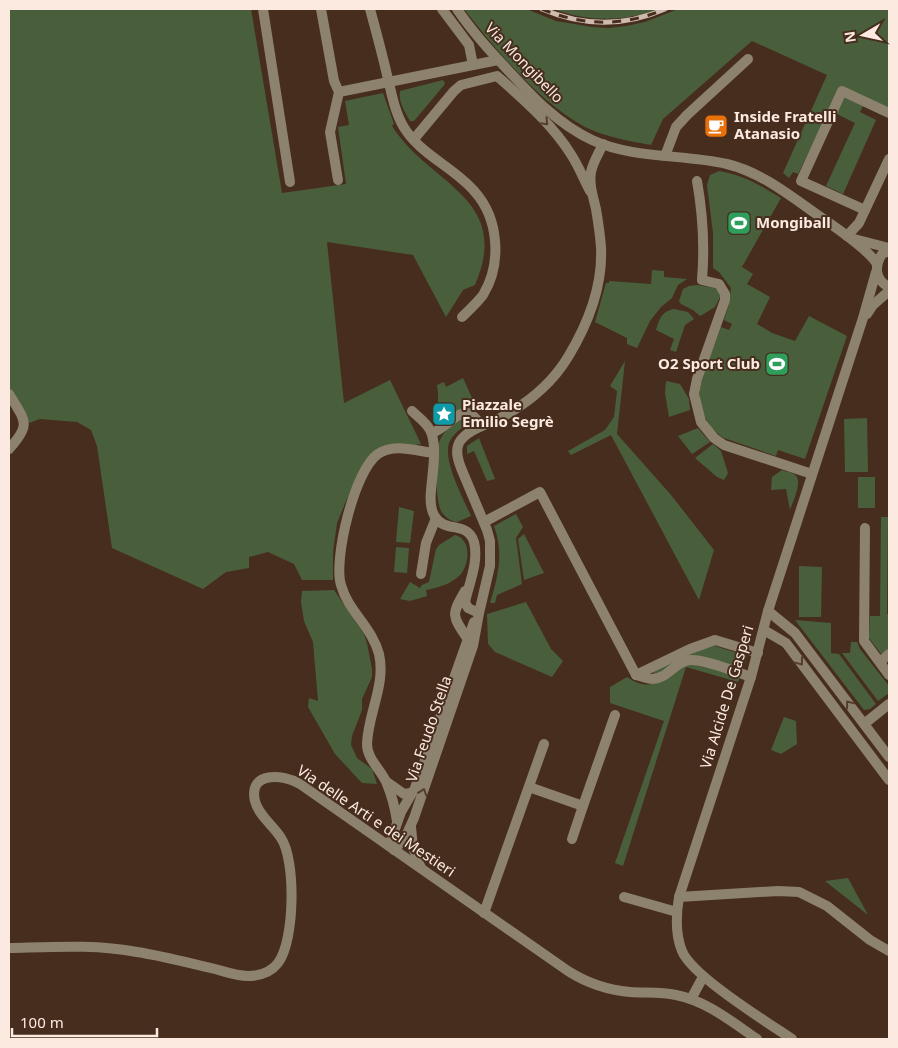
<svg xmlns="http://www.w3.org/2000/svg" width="898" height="1048" viewBox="0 0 898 1048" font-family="'Noto Sans',sans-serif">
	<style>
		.green { fill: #495f3c }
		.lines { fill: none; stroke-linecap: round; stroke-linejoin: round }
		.minor { stroke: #8d826d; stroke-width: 10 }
		.rail-casing { stroke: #cebaaf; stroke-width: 5 }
		.rail { stroke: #472d1e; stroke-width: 3; stroke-dasharray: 9; stroke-linecap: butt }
		.oneway { stroke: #553e2e }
		.labels { text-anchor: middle; stroke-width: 4; stroke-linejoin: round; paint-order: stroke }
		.street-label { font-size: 15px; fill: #fceae1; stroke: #472d1e }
		.poi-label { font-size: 15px; font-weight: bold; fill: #fceae1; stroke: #472d1e; text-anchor: start }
	</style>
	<rect width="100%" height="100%" fill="#472d1e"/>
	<g class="green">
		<path d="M9,9H251L282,193L346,184L338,127L349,125L345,101L383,93L394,124L392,126C429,185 513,197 475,285L463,290L446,317L413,255L327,242L344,403L390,380L421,444L377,451L369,456L346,501L337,523L333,552V580H302L294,564L268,552L249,557V568L226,572L203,589L112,548L97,446L91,430L77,422L40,419L29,423L9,389Z"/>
		<path d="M464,9H526L556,21L592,27L608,28L626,26L645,22L678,9H889V108L841,86L798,174L793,172L789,178L783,173L827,75L752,41L663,119L651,145C630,141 605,137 585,127C539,102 496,50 464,9Z"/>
		<path d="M553,9H659C623,22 589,22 553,9Z"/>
		<path d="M443,80L445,84L414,121H410C405,112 398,101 400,91Z"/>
		<path d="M843,97L863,106L860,112L876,120L843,194L826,186L855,123L835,113Z"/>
		<path d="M719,171C743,175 760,185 781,198L742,267L753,274L747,284L770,297L757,324L772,333L795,341L809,316L847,336L805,459L778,450L776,456L724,438C709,429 696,407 700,389C704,368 714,347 721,327L729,330L732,324L724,320L729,304L731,288L719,272L713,268V233L707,185L710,175Z"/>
		<path d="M652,270L664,271V277L687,279L678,285L672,298L661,307L650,321L637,348L627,344V338L595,322L606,283H609V281L651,284Z"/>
		<path d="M697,285L715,288L720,293V297L715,307L700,316L693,310L681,304L679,301L683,289L689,286Z"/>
		<path d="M674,309L688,312L694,319L685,325L676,352L670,350L674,339L656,330C660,318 661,312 674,309Z"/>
		<path d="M625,361L617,434L671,495L714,550L699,600L611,435L571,455L568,451L605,430L614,417L617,391L610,386Z"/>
		<path d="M463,378L478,411C462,405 454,411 444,423L438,424V393L437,385L444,382L446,387Z"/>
		<path d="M666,381L680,384L689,399L690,410L669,417L665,393Z"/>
		<path d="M466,417L472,421C463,427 453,433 449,443C443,461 463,498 471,516L457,522C450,521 445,517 441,511C435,499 435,452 440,440C444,430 457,420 466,417Z"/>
		<path d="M867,418L868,472H845L844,419Z"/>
		<path d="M698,428L710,442L692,454L678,436Z"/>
		<path d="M479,438L495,479L487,481L474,451L467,454V446Z"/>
		<path d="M713,444L721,451L728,473L724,480L717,477L695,458Z"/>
		<path d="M782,470C786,472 791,472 794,474C804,480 793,501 790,510L786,489L771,490L772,477Z"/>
		<rect x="858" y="477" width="17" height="31"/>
		<path d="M399,507L414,511L410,543L396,542Z"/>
		<path d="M516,514L523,527L516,538L522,584L497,595L495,603H490C498,577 504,553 494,526Z"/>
		<path d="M881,517H888L887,614H889V648L881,654L869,638L870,616H880Z"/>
		<path d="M524,534L544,573L524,580L518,539Z"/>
		<path d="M455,535C472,539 470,566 459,576C451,584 437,588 426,590L427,596L410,601L400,599L410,582L420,588L422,585L429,582L436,549L439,545Z"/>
		<path d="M396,547L409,548L407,573L394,572Z"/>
		<path d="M799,566L822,567L821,617H799Z"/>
		<path d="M334,590L364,634L367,643L372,669V677L362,699V710L352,736L351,745L357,758L372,769L377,784L362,783L335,754L308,707L309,698L318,701L313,642L304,621L301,602L302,591Z"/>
		<path d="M526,602L551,649L563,661L552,677L495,652L488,644L487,614Z"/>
		<path d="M795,620L831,623V653L839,654L876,704L870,709L864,710Z"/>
		<path d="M851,642H857L860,649L889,686V693L878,701L842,653H850Z"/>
		<path d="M707,646H715L747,656L742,670L705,659L658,674L652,675L658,667Z"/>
		<path d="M685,663L702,665L740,677L738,682L686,667L623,866L615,863L664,721L610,703V687L627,677C651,694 666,679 685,663Z"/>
		<path d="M784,717L796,721L797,744L781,754L771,750Z"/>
		<path d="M848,878L868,915L825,881Z"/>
	</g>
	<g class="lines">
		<g class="minor">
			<path d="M263,9L290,182"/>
			<path d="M321,9L334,81L339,92L330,132L338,180"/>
			<path d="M370,9C376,31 382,53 387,75C392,94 395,116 407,132C425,157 456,169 475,192C499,219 502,264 483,295C477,303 469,310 462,317"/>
			<path d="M442,9L469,45L473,65"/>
			<path d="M457,9C471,30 488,49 505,67C531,95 557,124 592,140C633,159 683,154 727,164C764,173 794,199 825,220C839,230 869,250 877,264"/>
			<path d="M339,92L498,60"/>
			<path d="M414,139L454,91L461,85L497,76C524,100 553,125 572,156C579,167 584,180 590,191"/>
			<path d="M665,156L676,127L687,115L748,59"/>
			<path d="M697,181C703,215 705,244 702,280L719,284L725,294V300L697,379L694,394L701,422L714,438L724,445L812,474"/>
			<path d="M865,210L801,181L842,91L889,113"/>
			<path d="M847,236L859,223L889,159"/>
			<path d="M854,239L889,248"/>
			<path d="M889,251L882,254C874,267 875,280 889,287"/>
			<path d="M867,314L873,305L889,291"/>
			<path d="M9,394C25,421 32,424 9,449"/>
			<path d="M412,411C418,417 426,422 430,430C438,445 432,475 431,491C430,500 430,509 435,517C445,533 468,521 474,542C479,562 469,583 465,602L468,608L479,613"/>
			<path d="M432,433C452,426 464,396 481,426"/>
			<path d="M484,522L540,492L636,675C641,676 647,679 652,679C668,679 675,661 690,660C705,659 736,672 751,677"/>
			<path d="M865,528L864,641L889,675"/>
			<path d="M421,574L426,543L436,518"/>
			<path d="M465,591C451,615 452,616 467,638"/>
			<path d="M768,611L795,633L889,757"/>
			<path d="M764,630L786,643L889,780"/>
			<path d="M880,662L889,654"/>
			<path d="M636,675L690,649L715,640L758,653"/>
			<path d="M864,724L889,704"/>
			<path d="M387,782L404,794L411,793"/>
			<path d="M529,787L583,806L615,715"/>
			<path d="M397,821C395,808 392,796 387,784C382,770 367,760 367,744C368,713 386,685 379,654C372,627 348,611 341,585C333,559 355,469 378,454C394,443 416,451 434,453"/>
			<path d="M411,827L413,848L421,868"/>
			<path d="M572,839L583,806"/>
			<path d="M389,846L401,812L415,788L474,622"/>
			<path d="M394,850L405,838L414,818L473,646L479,613L490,566V541L487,530L461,468C458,460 455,451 459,443C466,429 492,423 504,416C529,402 553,382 568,357C588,324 603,287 601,247C600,234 598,221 596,209C593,196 589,185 591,172C593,162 599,153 603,144"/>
			<path d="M624,897L677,912"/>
			<path d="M679,897L778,891L799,892L827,906L870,940L889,951"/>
			<path d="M484,913L544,744"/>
			<path d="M9,948C52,947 95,944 137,952C163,956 189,963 215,969C226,972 237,976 248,976C260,976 271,972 278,963C295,941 296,860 281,838C274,826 258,815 255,801C248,771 283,774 300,784L568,971C587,983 607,990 630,992C645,993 661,992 676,995C707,1001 732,1022 757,1039"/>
			<path d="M691,999L703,977"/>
			<path d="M792,1039C767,1022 692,976 682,951C675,934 676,915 679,897L751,677L768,611L863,318L876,272"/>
		</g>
		<g class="rail-casing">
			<path id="rail" d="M542,9C582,26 624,27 665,9"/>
		</g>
		<use href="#rail" class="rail"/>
	</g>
	<defs><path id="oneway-chevron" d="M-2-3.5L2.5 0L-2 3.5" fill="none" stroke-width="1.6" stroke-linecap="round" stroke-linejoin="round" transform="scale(1.25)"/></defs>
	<g class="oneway">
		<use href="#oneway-chevron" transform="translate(545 122) rotate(47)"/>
		<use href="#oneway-chevron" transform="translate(800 662) rotate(53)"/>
		<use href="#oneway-chevron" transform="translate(849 704) rotate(-127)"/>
		<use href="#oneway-chevron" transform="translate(423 792) rotate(-71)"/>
	</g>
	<defs>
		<g id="cafe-square" transform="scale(1.25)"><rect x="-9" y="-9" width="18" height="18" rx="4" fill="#e8710a" stroke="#472d1e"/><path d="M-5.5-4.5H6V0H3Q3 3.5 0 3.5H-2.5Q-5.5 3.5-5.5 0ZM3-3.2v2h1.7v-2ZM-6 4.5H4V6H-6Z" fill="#fff"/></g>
		<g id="stadium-square" transform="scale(1.25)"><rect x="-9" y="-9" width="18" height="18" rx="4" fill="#2e9e5b" stroke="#472d1e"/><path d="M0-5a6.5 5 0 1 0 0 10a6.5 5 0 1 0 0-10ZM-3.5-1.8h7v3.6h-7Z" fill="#fff"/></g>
		<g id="sight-square" transform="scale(1.25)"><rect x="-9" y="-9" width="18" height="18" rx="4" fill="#0f9aa8" stroke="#472d1e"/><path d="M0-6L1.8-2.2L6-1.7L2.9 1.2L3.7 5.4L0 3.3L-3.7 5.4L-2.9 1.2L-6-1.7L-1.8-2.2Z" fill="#fff"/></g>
	</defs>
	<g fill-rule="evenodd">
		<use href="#cafe-square" x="716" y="126"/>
		<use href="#stadium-square" x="739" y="223"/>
		<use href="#stadium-square" x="777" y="364"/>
		<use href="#sight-square" x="444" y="414"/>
	</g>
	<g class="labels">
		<g class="street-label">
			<text transform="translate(524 63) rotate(46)" y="5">Via Mongibello</text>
			<text transform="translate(727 697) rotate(-73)" y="5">Via Alcide De Gasperi</text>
			<text transform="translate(429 729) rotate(-71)" y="5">Via Feudo Stella</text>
			<text transform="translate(376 821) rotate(34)" y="5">Via delle Arti e dei Mestieri</text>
		</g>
		<g class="poi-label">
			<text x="734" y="122">Inside Fratelli<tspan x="734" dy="17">Atanasio</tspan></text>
			<text x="756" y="228">Mongiball</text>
			<text x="760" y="369" text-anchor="end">O2 Sport Club</text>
			<text x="462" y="410">Piazzale<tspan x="462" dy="17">Emilio Segrè</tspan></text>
		</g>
	</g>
	<rect width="898" height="1048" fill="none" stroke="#fceae1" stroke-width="20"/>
	<g transform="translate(863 35) rotate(261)" stroke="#472d1e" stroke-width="4" paint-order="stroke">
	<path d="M0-4L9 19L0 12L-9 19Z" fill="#fceae1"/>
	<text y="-8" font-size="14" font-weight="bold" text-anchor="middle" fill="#fceae1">N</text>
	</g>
	<path d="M12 1028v8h145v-8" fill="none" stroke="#fceae1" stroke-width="2.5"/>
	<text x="20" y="1028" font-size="15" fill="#fceae1" stroke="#472d1e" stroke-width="4" paint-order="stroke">100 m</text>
</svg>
